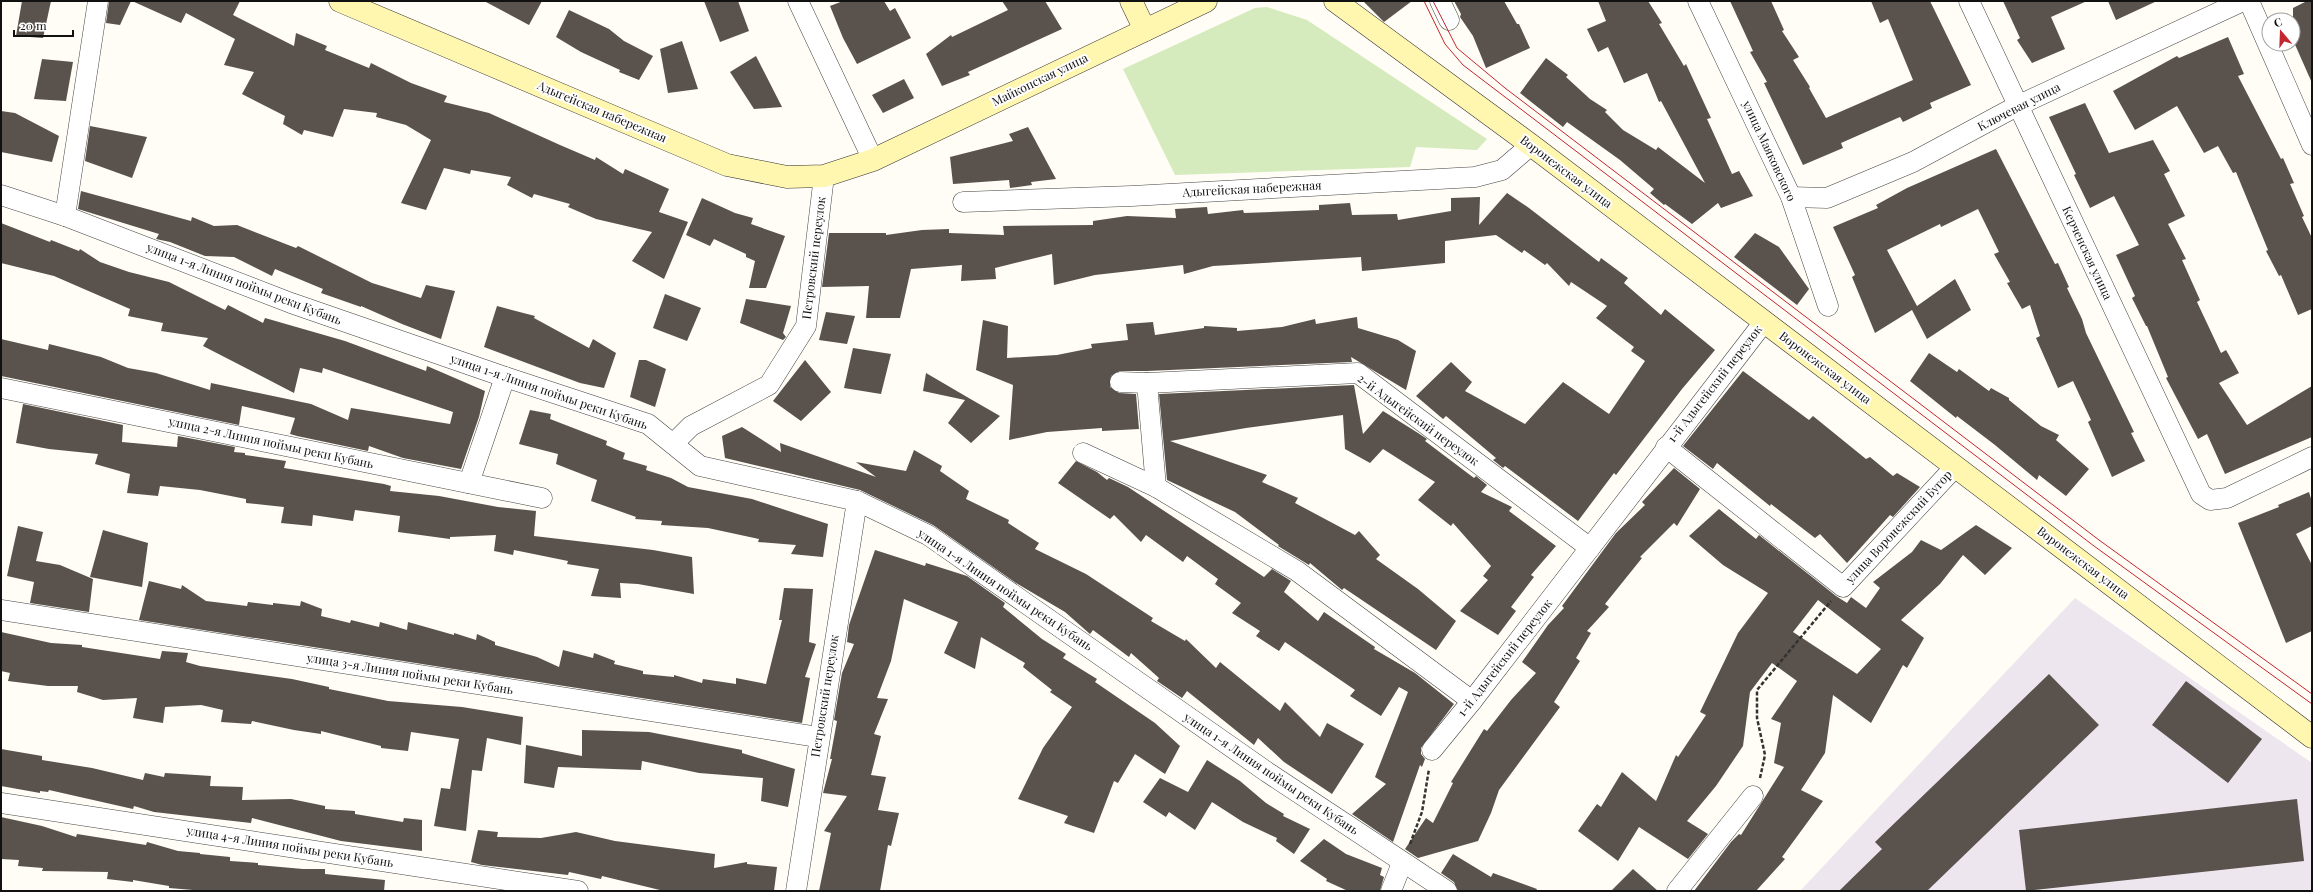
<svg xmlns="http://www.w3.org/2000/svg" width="2313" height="892" viewBox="0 0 2313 892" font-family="'Playfair Display',serif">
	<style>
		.industrial { fill: #eee6ef }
		.green { fill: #d5ebbd }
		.building { fill: #5a524d; fill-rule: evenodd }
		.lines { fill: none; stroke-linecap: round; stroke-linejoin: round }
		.street-casing { stroke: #444; stroke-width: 21 }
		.secondary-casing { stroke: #333; stroke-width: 23 }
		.path { stroke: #333; stroke-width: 2.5; stroke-dasharray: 4 2; stroke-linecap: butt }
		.street { stroke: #fff; stroke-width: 20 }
		.secondary { stroke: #fff6b0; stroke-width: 22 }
		.tram { stroke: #c4262e; stroke-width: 1 }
		.labels { text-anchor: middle; stroke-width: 4; stroke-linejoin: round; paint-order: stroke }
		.street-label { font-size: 12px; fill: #111; stroke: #fff }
	</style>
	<rect width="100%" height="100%" fill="#fffdf5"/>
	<path class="industrial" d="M2075,598L2312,763V891H1800Z"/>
	<path class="green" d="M1267,7L1307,20L1487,139L1477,150L1416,147L1410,167L1175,175L1123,69L1255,8Z"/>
	<g class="building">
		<path d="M22,1H51L43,38L16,36Z"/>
		<path d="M109,1H131L120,25L106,23Z"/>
		<path d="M132,1H240L233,15L294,46L296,33L327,46L325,50L369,68L371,63L411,83L447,96L444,102L489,113L560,145L595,160L596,157L623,174L625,169L669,189L659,212L688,222L664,279L632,261L652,232L596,219L568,207L570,204L534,194L532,198L507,185L511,177L471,170L470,174L444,168L426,210L401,203L431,140L406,125L376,117L377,113L344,109L333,137L304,130L302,135L283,124L285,116L242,94L254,72L224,65L235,39L186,13L181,23Z"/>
		<path d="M484,1H542L529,25Z"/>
		<path d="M704,1H738L749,31L720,42Z"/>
		<path d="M843,1H884L890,11L895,8L911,38L857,64L843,38L830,6Z"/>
		<path d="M1002,1H1045L1062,29L968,72L970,75L942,86L926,54L951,35L952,37L1008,10Z"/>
		<path d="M1363,1H1412L1384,22Z"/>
		<path d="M1454,1H1504L1517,24H1519L1530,48L1486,68L1473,36L1460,17L1461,14Z"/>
		<path d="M1598,1H1648L1662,23L1659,24L1684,66L1686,64L1711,118L1707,119L1732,174L1739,171L1753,196L1721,208L1718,203L1692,224L1665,204L1664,205L1650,193L1654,189L1620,160L1567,122L1563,127L1520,93L1546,58L1568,75L1566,77L1590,99L1607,110L1605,112L1623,130L1656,150L1658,147L1705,183L1661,101L1659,102L1647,73L1624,83L1608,47L1598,52L1587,29L1606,21Z"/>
		<path d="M1730,1H1771L1784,30L1782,31L1799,57L1793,60L1810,87L1809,88L1826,118L1913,80L1888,19L1880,23L1871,1H1930L1971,85L1930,103L1932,108L1903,122L1900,117L1841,143L1843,148L1803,165L1764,83L1767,82L1750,52L1753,51Z"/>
		<path d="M2003,1H2087L2051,17L2065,49L2032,63L2017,40L2020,38Z"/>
		<path d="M2108,1H2157L2116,20Z"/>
		<path d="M2307,1H2312V83L2293,40V8Z"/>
		<path d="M569,10L609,29L624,41L653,56L639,80L619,72L620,70L581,52L556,37Z"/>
		<path d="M2228,37L2244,74L2238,76L2281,159L2283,158L2294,183L2290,184L2304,216L2302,217L2312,238V309L2298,315L2281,275L2279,276L2266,251L2268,250L2236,172L2233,173L2218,146L2204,153L2177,106L2135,130L2113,91L2177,56L2179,58Z"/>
		<path d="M682,41L698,89L668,93L660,49Z"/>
		<path d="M756,56L782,107L754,109L730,72Z"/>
		<path d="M42,59L73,62L66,101L34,99Z"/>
		<path d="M904,79L914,98L883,113L872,95Z"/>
		<path d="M2085,103L2109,153L2153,140L2170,171L2164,174L2185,216L2168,224L2186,259L2182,260L2200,300L2197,302L2221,353L2226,350L2239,373L2219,383L2247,425L2312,386V437L2225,474L2207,434L2198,439L2166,378L2168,377L2147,326H2146L2132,298L2135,296L2116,255L2139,245L2114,196L2090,208L2074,175L2076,174L2049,117Z"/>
		<path d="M1,111L15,113L59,136L52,162L1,152Z"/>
		<path d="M90,126L147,137L132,178L85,161Z"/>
		<path d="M1028,127L1056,179L1031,182L1032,185L1010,188L1009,180L953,184L950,157L1013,141L1009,134Z"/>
		<path d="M1996,149L2055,264L2058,263L2069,287L2067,288L2082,319L2086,333L2134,432L2131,433L2145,461L2112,477L2088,422L2091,420L2073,381L2058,388L2036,338L2040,336L2030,305L2022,309L2007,283L2010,282L1994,254L1999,252L1978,209L1941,227L1940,224L1887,250L1917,306L1955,279L1971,310L1927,339L1912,310L1875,333L1852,277L1855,275L1833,227L1878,208L1876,205L1907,188Z"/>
		<path d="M81,191L191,221L192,217L214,226L237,225L296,248L298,246L372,283L421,298L426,285L455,291L441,339L402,324L361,306V307L321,293L323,289L275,269L272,276L234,257L205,256L170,242L156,239L159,234L78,209Z"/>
		<path d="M1507,193L1529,208L1599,262L1601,258L1628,278L1624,283L1661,315L1665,309L1715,350L1682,389L1616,475L1614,473L1578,521L1505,466L1503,468L1493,460L1496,458L1446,416L1443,419L1416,396L1451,362L1472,382L1465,391L1525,424L1563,382L1609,414L1645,361L1631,351L1634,347L1596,318L1607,306L1571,282L1569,286L1547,263L1545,265L1524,250L1522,253L1496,235L1445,241V263L1362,271L1361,257L1213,266L1184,274L1183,265L1095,275L1054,285L1052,254L995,268L996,279L961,281L962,265L911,269L900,318H866L869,286L822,287L829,233H886V235L922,230L949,229V233L1004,235L1003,226L1093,225V221L1127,216L1176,218L1175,209L1207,207L1208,214L1243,210L1244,213L1319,210V205L1350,203L1352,215L1397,214L1398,220L1451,211V198L1480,197L1479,225Z"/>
		<path d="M702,198L735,213L753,218L751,224L785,236L766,288H749L755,261L746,257V254L714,239L710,246L686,235Z"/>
		<path d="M1,223L50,242L51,240L79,251L80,249L100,262L129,272L169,282L225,310L228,305L263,323L265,318L345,341L426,371L427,366L485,391L479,417L461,469L403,458L369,446L368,451L297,436L290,434L295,418L242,406L239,425L1,376V339L48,350L49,344L101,357L128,368L156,373L210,390L211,383L311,404L348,420L351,408L450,424L453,412L323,368L322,373L300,368L294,393L203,346L208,338L161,331L163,323L128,316L130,309L54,276L1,263Z"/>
		<path d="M1755,233L1779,247L1809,289L1797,305L1734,257Z"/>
		<path d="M665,294L701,308L687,341L653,328Z"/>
		<path d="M746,299L791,306L783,333L786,337L783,340L740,323Z"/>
		<path d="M497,306L535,316L534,318L589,348L593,339L616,353L604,388L580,383L484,347Z"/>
		<path d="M826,312L855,316L847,344L819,340Z"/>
		<path d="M1357,317L1358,328L1398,340L1416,351L1406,390L1351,357L1352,362L1147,371H1120L1111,376L1110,387L1119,393L1136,394L1139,429L1102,431V428L1047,432L1009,440L1013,385L976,370L983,320L1008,326L1007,358L1057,355L1092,348L1091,344L1128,340L1126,324L1153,322L1155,335L1204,328V326L1237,328V331L1282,327L1315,319L1316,324Z"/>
		<path d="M853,348L891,354L881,394L844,388Z"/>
		<path d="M1929,353L1957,372L1959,369L1989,391L1991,388L2009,398V400L2041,426L2059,435L2056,440L2089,469L2066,496L2039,475L2037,480L1995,445L1957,416L1956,418L1910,381Z"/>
		<path d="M639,360H646L666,369L655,407L630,397Z"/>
		<path d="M805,360L831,392L801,421L773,401Z"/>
		<path d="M1743,371L1809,420L1813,416L1866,459L1870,457L1893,476L1897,473L1920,487L1893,517L1890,515L1847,563L1820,534L1815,538L1771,504L1770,506L1717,463L1713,469L1683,446Z"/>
		<path d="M926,373L967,397L1000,416L971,443L948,423L965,400L923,391Z"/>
		<path d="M1354,385L1363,434L1383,411L1418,433L1427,439L1425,441L1474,478L1476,476L1487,485L1481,492L1512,507L1509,511L1556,546L1531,575L1534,577L1511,607L1516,611L1498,635L1460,611L1488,580L1483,576L1491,566L1453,523L1451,526L1418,500L1435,482L1383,449L1370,463L1345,449L1343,415L1246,428L1170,441L1267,475L1262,482L1298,498L1295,503L1355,535L1359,531L1380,555L1376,559L1418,589L1456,621L1436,650L1344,588L1342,590L1310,563L1309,565L1278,546L1279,545L1235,512L1167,480L1159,394Z"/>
		<path d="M23,404L123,425L122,442L177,447L178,436L235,447L234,452L245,453V455L286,461L284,468L384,484L391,486L390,491L439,496L498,507L536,511L534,536L653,550L692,557L694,594L638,584L620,583L621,598L591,596L599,569L567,564L568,561L514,550L513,555L494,551L496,535L450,537V539L398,532L400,516L355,510L353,521L313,515L312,526L281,523L284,507L246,503V499L200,490L160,486L158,496L127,493L130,474L95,464L98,454L49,449L16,443Z"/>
		<path d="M530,410L551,414L550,419L607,441L606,445L625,453L623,459L647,466L646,470L671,478L688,487L752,499L828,524L823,557L791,554L796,545L758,542L759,539L708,528L661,525L662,521L635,519L636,517L591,501L597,480L556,464L558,454L519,444Z"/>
		<path d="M742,427L781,452L780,443L876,477L856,462L906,471L914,450L942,466L940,471L969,491L966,499L1009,520L1008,523L1039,543L1035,549L1086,574L1153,618L1151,621L1185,641L1186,639L1216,668L1220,662L1280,711L1285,702L1320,737L1327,723L1364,744L1332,794L1284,762L1258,738L1254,745L1187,691L1182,698L1157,681L1159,678L1131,653L1129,657L1093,630L1090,634L1065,612L1016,583L933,525L860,490L725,458L722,436Z"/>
		<path d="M1076,461L1097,472L1107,480L1109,478L1128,487L1264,577L1272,569L1291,581L1284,592L1318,621L1324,612L1375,647L1374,649L1415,673L1454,704L1421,748V754L1425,759L1422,767L1420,765L1393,842L1352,814L1386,784L1375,777L1408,692L1399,687L1381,716L1350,696L1355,690L1285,642L1279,651L1256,636L1260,631L1232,613L1241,603L1215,584L1218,579L1187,556L1183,562L1146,535L1141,542L1114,515L1110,519L1058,483Z"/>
		<path d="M1674,468L1700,489L1677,526L1674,523L1640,557L1642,558L1605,604L1609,607L1587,631L1591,633L1576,658L1580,661L1554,702L1560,707L1499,790L1491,813L1478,841L1418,858L1405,849L1426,818L1433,823L1453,783L1451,782L1484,729L1487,731L1511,700L1536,673L1522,662L1548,625L1564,608L1562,606L1616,533L1645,505L1642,502Z"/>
		<path d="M2309,492L2312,502V526L2296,534L2312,565V631L2286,643L2238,523L2279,507L2278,505Z"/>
		<path d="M1719,509L1756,539L1759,535L1836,596L1847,603L1851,597L1866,608L1880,588L1873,582L1912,552L1921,540L1941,550L1976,525L2012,548L1985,575L1963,555L1940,584L1901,620L1924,638L1907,668L1903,665L1871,723L1833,695L1825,753L1801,790L1823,801L1782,857L1785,859L1756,891H1694L1731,842L1739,834L1741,835L1784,767L1774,763L1781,723L1771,719L1797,681L1772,663L1750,692L1743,746L1716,786L1687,821L1708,834L1688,859L1639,827L1618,861L1578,831L1597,804L1601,807L1622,772L1656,801L1676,755L1678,757L1706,715L1700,712L1738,633L1768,593L1723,565L1689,536ZM1818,600L1881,649L1857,674L1793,632Z"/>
		<path d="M18,526L43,532L36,561L60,565L93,579L89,612L30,603L34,582L7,576Z"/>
		<path d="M103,530L148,543L142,587L90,577Z"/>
		<path d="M875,550L925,566L926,563L967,576L1005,603L1003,607L1042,639L1066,654L1063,658L1097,679L1095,682L1155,723L1180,746L1165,774L1135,754L1118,783L1114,781L1094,833L1064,823L1068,816L1018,799L1043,748L1072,707L1050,692L1052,690L1023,667L1025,663L981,637L975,669L944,653L958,622L904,599L891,661L877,698L888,699L874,734L881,736L871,775L886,777L878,810L899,813L891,846L888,845L880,891H819L831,833L824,831L847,796L823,793L832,759H830L837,721L834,720L842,673L854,644L847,642L849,625Z"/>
		<path d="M149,581L181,589L182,585L206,601L247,606L248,602L273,605V603L300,606L301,601L322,609L321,616L350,623L351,620L379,627L380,622L407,630L408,622L454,635V633L476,640L477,634L495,642V645L537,657L559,667L563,650L593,658L594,653L615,661L614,664L643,671V674L674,677V675L702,683L703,679L736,684V678L766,684L782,620H779L784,588L813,589L809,642L816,644L805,677L810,678L802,723L139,620Z"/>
		<path d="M1,632L51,643L82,645V647L160,659L162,651L188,653L186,662L200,666L292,679L329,687V689L388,701L462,707L523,717L521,745L487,738L482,771L472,770L466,831L434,826L441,788L450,789L459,739L411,732L408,751L381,748V746L321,731V734L294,730L252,721L251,724L221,722L223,710L201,705L165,707L163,723L133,718L137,698L103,700L77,692L78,686H48L8,681L10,673L1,671Z"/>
		<path d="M2049,674L2099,725L1927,891H1839L1882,849L1875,842Z"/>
		<path d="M2186,681L2262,739L2228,783L2152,725Z"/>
		<path d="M582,730L649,732L742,750V753L795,769L788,807L761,801L763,778L699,773L642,761L641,770L558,767L554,788L524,783L526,745L582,756Z"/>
		<path d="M1,749L42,756V760L92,768L143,780L145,773L164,777L165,773L211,776L210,786L243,787L242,800L291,799L325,806V809L355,811V814L403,822L404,818L422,820V851L341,841L252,818L251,823L154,812L134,806L133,809L49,790L48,792L40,791V793L1,786Z"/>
		<path d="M1207,760L1240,781L1266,803L1284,814L1283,816L1310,829L1294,854L1276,841L1277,838L1243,822L1212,802L1195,830L1169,812L1166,817L1143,802L1160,778L1188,792Z"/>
		<path d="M2297,799L2304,861L2026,891L2019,830Z"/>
		<path d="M1,817L42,826L76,837L77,834L146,845L147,842L178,851L200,853V854L230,857V861L258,863V865L303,869H325V874L385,880L384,891H205L169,888V886L133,880V882L107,879L108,872L42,871L43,868L18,866L19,860L1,859Z"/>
		<path d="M478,830L498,832L497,837L541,838L576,832L615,841L715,854L714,868L747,862V864L777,867L774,891H664L602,876L601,879L569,872L568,875L482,865L471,862Z"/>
		<path d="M1324,839L1346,854L1382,868L1380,875L1384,877L1380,891H1348L1326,881L1327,879L1300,861Z"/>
		<path d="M1453,854L1491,877L1493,873L1537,889L1536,891H1458L1454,882L1441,873Z"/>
		<path d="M1633,869L1658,891H1611Z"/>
	</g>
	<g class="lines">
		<g class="street-casing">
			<g id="street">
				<path d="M798,1L873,160"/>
				<path d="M1440,1L1449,20"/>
				<path d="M1698,1L1791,197L1828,306"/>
				<path d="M1969,1L2201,494L2210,500L2227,498L2312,457"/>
				<path d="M2249,1L2312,145"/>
				<path d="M1,195L65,216L291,303L505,377L648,424L700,466L857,501L928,535L1267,772L1447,891"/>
				<path d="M1791,197L1827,198L1913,162L2017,106L2243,1"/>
				<path d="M963,202L1132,196L1475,177L1502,170L1531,145"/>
				<path d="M65,216L98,1"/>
				<path d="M1120,382L1147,383L1358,373L1590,548"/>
				<path d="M1147,383L1156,487"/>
				<path d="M1,388L542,498"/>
				<path d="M674,443L691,426L769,385L806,326L824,176"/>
				<path d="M1666,447L1843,587L1955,467"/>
				<path d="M1083,453L1156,487L1297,571L1472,701"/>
				<path d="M469,483L505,377"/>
				<path d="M1,610L818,737"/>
				<path d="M1432,750L1472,701L1764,322"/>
				<path d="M1,803L578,891"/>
				<path d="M796,891L857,501"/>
				<path d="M1391,891L1402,863"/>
				<path d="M1677,891L1753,796"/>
			</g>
		</g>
		<g class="secondary-casing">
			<g id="secondary">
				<path d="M340,1L727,165L787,177L824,176L873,160L1206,1"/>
				<path d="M1131,1L1145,30"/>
				<path d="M1335,1L1531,145L2312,737"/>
			</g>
		</g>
		<g class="path">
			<path d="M1760,778L1765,755L1757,718V690L1831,601"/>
			<path d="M1410,844L1422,812L1429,769"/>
		</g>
		<use href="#street" class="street"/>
		<use href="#secondary" class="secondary"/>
		<g class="tram">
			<path d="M1424,1L1445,44L1463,65L2094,546L2312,704"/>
			<path d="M1433,1L1457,48L1505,88L2099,540L2312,694"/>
		</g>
	</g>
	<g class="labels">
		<g class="street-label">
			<text transform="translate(1040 80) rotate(-26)" y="4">Майкопская улица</text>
			<text transform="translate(2019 107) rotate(-27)" y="4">Ключевая улица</text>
			<text transform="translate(602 112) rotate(23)" y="4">Адыгейская набережная</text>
			<text transform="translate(1769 151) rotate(65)" y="4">улица Маяковского</text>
			<text transform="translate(1566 172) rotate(37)" y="4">Воронежская улица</text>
			<text transform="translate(1252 189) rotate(-3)" y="4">Адыгейская набережная</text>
			<text transform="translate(2087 253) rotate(65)" y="4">Керченская улица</text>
			<text transform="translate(814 258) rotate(-83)" y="4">Петровский переулок</text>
			<text transform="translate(244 284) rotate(21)" y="4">улица 1-я Линия поймы реки Кубань</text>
			<text transform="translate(1825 368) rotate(37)" y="4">Воронежская улица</text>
			<text transform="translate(1715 384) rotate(-52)" y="4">1-й Адыгейский переулок</text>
			<text transform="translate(549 392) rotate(19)" y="4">улица 1-я Линия поймы реки Кубань</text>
			<text transform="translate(1418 420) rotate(36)" y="4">2-й Адыгейский переулок</text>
			<text transform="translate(271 443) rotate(12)" y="4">улица 2-я Линия поймы реки Кубань</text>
			<text transform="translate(1899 527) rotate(-47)" y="4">улица Воронежский Бугор</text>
			<text transform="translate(2083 563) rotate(37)" y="4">Воронежская улица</text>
			<text transform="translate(1005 590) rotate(34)" y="4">улица 1-я Линия поймы реки Кубань</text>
			<text transform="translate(1505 658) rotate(-52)" y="4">1-й Адыгейский переулок</text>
			<text transform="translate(410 674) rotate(9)" y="4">улица 3-я Линия поймы реки Кубань</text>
			<text transform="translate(825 696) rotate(-81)" y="4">Петровский переулок</text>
			<text transform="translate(1271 774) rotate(34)" y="4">улица 1-я Линия поймы реки Кубань</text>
			<text transform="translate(290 847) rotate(9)" y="4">улица 4-я Линия поймы реки Кубань</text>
		</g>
	</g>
	<rect width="2313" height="892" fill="none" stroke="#111111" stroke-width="4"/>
	<g transform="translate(2281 32) rotate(341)"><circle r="19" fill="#ffffff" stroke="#a0a0a0"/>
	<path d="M0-3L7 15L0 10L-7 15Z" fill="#c4262e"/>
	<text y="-6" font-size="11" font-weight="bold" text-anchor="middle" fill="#111111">С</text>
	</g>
	<path d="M14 30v6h59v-6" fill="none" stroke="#111111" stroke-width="2"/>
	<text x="20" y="30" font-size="12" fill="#111111" stroke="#ffffff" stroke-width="3" paint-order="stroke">20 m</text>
</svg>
